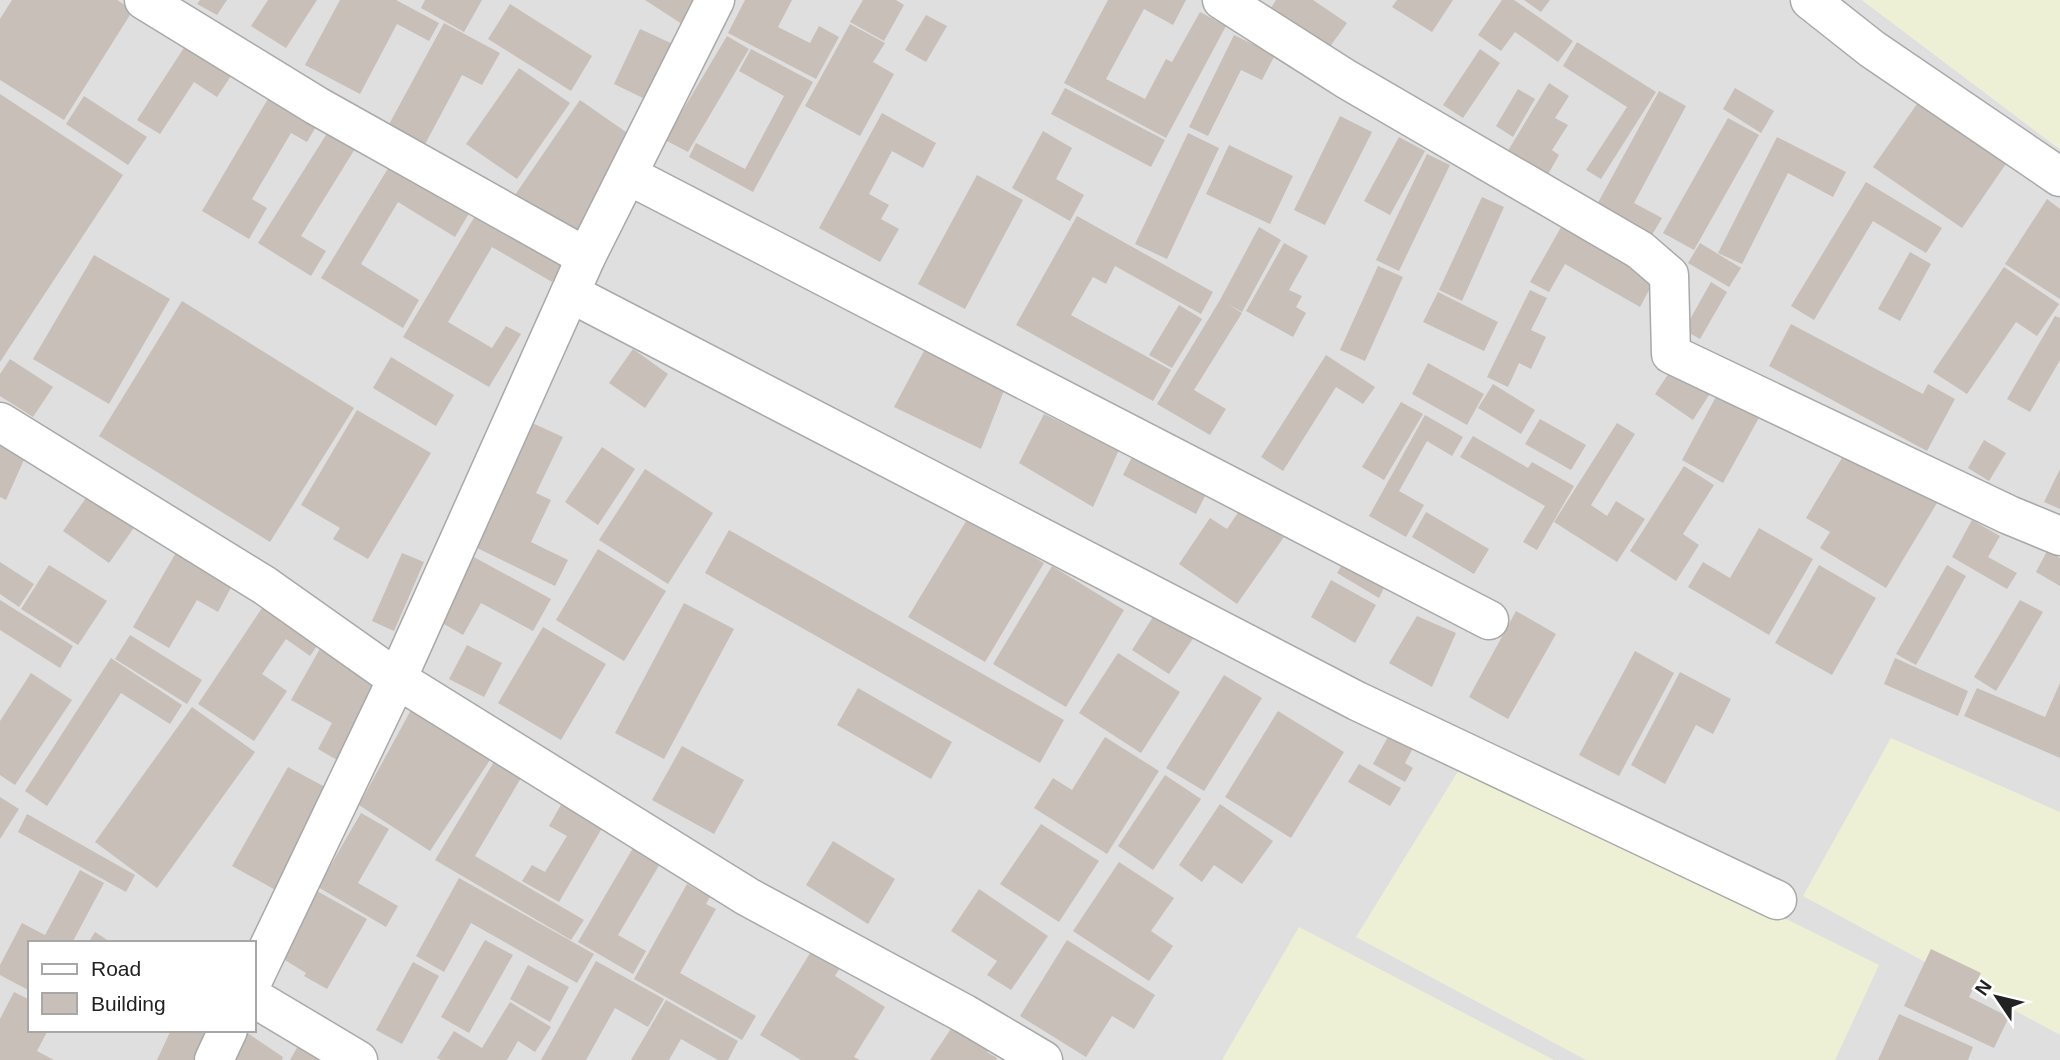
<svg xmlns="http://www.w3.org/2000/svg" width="2060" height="1060" viewBox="0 0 2060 1060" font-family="Arial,sans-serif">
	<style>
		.residential { fill: #e0dfdf; fill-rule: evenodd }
		.farmland { fill: #eef0d5 }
		.building { fill: #c7bfb8 }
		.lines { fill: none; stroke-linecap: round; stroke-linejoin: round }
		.minor-casing { stroke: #a9a9a9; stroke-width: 41 }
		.minor { stroke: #fff; stroke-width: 38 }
	</style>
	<rect width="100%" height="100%" fill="#f2efe9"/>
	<path class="residential" d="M0,0H1862L2060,149V1060H0ZM30,943H254V1030H30Z"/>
	<g class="farmland">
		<path d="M1862,0H2060V149L2057,147Z"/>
		<path d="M1891,738L2060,812V1035L1803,896Z"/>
		<path d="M1465,760L1879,965L1835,1060H1586L1356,937Z"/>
		<path d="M1299,927L1554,1060H1222Z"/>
	</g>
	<g class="building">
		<path d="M12,0H117L133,10L64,120L0,80V19Z"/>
		<path d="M200,0H227L217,15L197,4Z"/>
		<path d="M268,0H317L286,48L251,26Z"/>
		<path d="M340,0H396L439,23L429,41L397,24L360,94L305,65Z"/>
		<path d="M425,0H482L464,32L421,8Z"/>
		<path d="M645,0H695L682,24Z"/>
		<path d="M745,0H792L778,27L810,43L819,26L839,37L816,79L728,33Z"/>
		<path d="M863,0H896L904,5L884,41L850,22Z"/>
		<path d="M1108,0H1186L1173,25L1144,9L1106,79L1145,99L1166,59L1172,62L1200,12L1226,26L1166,138L1064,83Z"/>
		<path d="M1276,0H1313L1347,23L1329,48L1271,8Z"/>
		<path d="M1397,0H1453L1432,32L1392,7Z"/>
		<path d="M1502,0H1514L1573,41L1558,62L1515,32L1501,51L1478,35Z"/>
		<path d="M1524,0H1550L1541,12Z"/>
		<path d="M510,4L592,56L571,91L488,39Z"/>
		<path d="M926,15L947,26L926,62L905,50Z"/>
		<path d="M444,23L500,53L482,85L462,75L423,148L387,128Z"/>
		<path d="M850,24L885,43L873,62L894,74L860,136L805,106Z"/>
		<path d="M640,29L673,44L647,100L614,84Z"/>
		<path d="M1234,35L1275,55L1262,80L1241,70L1208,136L1189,127Z"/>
		<path d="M727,36L749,49L688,152L665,140Z"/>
		<path d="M189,40L235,70L217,97L194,82L160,134L137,120Z"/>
		<path d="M1577,42L1656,92L1601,179L1586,170L1627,107L1563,66Z"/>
		<path d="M751,49L813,82L753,192L689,157L696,143L745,169L784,96L739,71Z"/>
		<path d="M1480,49L1500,63L1463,118L1443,105Z"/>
		<path d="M519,68L570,103L517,179L466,144Z"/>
		<path d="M1549,83L1569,96L1555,118L1568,125L1552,150L1559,155L1543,183L1503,159Z"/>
		<path d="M1065,88L1165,140L1151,167L1051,114Z"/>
		<path d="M1735,88L1774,111L1761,133L1723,109Z"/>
		<path d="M1518,89L1535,99L1513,137L1496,126Z"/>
		<path d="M1659,91L1686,106L1634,203L1662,218L1649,240L1594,210Z"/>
		<path d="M1926,91L2014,152L1962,228L1873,167Z"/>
		<path d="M272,92L320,120L307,142L291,133L252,199L267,208L249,239L202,211Z"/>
		<path d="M0,94L123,175L0,362Z"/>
		<path d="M84,96L147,137L128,165L66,124Z"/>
		<path d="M580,100L626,132L574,238L515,195Z"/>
		<path d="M882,113L936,143L923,168L892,151L869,194L889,205L881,219L899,229L880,262L819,228Z"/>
		<path d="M1340,116L1372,132L1325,225L1294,210Z"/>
		<path d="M1728,118L1759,135L1694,250L1663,233Z"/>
		<path d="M331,127L358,144L301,236L326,251L311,276L258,243Z"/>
		<path d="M1043,131L1072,148L1056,179L1084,195L1070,221L1012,188Z"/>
		<path d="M1188,133L1219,148L1167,259L1135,244Z"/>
		<path d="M1399,137L1425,151L1390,215L1364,201Z"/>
		<path d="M1777,137L1846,172L1833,197L1788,173L1742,264L1718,253Z"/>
		<path d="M1229,145L1293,176L1270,224L1206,194Z"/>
		<path d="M1427,154L1450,165L1399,271L1376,260Z"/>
		<path d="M395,157L474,205L455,237L398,202L361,264L419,300L403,328L321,278Z"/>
		<path d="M977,175L1023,200L965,309L918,284Z"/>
		<path d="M1866,182L1942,228L1926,253L1873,221L1814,320L1791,306Z"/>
		<path d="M1482,197L1504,207L1462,301L1439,290Z"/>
		<path d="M2047,199L2060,209V299L2005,264Z"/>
		<path d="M478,211L564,262L552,282L492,247L448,322L492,348L506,326L521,334L489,387L403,337Z"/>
		<path d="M1077,216L1213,292L1201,314L1115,266L1106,284L1093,277L1071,315L1171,370L1153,401L1016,325Z"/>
		<path d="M1564,222L1657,275L1640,307L1565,264L1549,292L1530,282Z"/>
		<path d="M1259,227L1281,240L1242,312L1226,303L1242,313L1194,390L1226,409L1210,435L1157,404L1220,300Z"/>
		<path d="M1284,243L1308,256L1289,290L1302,296L1296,307L1306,313L1293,337L1246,311Z"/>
		<path d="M1700,243L1741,268L1729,287L1688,263Z"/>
		<path d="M1910,252L1931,264L1900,321L1878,309Z"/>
		<path d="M94,255L170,299L109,404L33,359Z"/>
		<path d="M1378,266L1403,277L1365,361L1340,350Z"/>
		<path d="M2004,267L2059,304L2037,336L2016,322L1967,394L1933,372Z"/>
		<path d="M1711,282L1727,292L1700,339L1684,330Z"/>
		<path d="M1530,290L1547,298L1531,330L1546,337L1531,369L1519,363L1508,387L1487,377Z"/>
		<path d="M1438,292L1498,322L1484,351L1423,322Z"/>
		<path d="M182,301L354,408L270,542L99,436Z"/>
		<path d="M1179,305L1202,319L1172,368L1149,355Z"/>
		<path d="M2055,316L2060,318V360L2030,412L2007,399Z"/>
		<path d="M1791,324L1923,394L1928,384L1955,399L1927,451L1769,366Z"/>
		<path d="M633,349L668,374L645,408L609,383Z"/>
		<path d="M924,351L1005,388L981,449L894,407Z"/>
		<path d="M1326,355L1375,387L1363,404L1336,387L1283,471L1261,457Z"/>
		<path d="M391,357L454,395L436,426L373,388Z"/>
		<path d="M10,359L53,387L33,417L0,396V374Z"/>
		<path d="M1428,363L1484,394L1467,425L1412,394Z"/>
		<path d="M1673,367L1711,392L1693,420L1655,394Z"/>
		<path d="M1493,384L1535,410L1521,434L1478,408Z"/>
		<path d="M1719,391L1761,414L1723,483L1682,460Z"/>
		<path d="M1401,402L1423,414L1384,480L1362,467Z"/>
		<path d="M357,410L431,453L368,559L333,539L340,528L301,505Z"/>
		<path d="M1044,414L1119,450L1093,507L1019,463Z"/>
		<path d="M1425,415L1463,437L1452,456L1427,441L1399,491L1424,505L1406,537L1369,516Z"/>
		<path d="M1540,419L1586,445L1571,470L1525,444Z"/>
		<path d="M530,422L563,437L536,493L551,500L531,542L568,560L555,586L471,545Z"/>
		<path d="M1617,423L1635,434L1591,505L1607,516L1616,501L1645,519L1617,562L1554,522Z"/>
		<path d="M0,431L31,444L6,500L0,497Z"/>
		<path d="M1473,436L1528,468L1532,462L1574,486L1537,550L1523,542L1545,506L1460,457Z"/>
		<path d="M1984,440L2006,453L1989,481L1968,468Z"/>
		<path d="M602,447L635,469L598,525L565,502Z"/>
		<path d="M1848,448L1937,503L1886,588L1820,548L1830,532L1806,518Z"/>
		<path d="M1132,457L1207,492L1196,514L1123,475Z"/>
		<path d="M1684,466L1714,485L1683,534L1699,545L1676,581L1630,551Z"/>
		<path d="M645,469L713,513L668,584L599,540Z"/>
		<path d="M2060,469V509L2044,502Z"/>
		<path d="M92,489L138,522L109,563L63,531Z"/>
		<path d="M1241,508L1284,537L1237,604L1179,564L1210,518L1227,529Z"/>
		<path d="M1426,512L1489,549L1474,574L1412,537Z"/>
		<path d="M968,518L1044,563L985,662L908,617Z"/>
		<path d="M1972,520L2000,536L1988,557L2017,573L2007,589L1952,557Z"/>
		<path d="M1759,528L1813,559L1769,635L1688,587L1703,562L1730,578Z"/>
		<path d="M729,530L1064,720L1040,763L705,573Z"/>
		<path d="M181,544L237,576L218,612L197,600L169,648L133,627Z"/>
		<path d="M598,549L666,591L624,661L556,620Z"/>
		<path d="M2047,551L2060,558V586L2036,572Z"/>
		<path d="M402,553L424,562L394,631L372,621Z"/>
		<path d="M472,556L551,599L533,631L481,603L463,635L437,620Z"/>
		<path d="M1346,558L1385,586L1379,598L1337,573Z"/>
		<path d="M0,562L34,584L19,607L0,594Z"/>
		<path d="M49,565L107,601L78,645L21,609Z"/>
		<path d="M1819,565L1876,598L1832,675L1775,643Z"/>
		<path d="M1947,565L1966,576L1916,665L1896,654Z"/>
		<path d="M1052,566L1124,610L1066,707L993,664Z"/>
		<path d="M1331,580L1376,605L1355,643L1311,617Z"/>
		<path d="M270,596L326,633L310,656L286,639L262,674L287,691L254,741L198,704Z"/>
		<path d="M0,600L73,646L60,668L0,630Z"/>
		<path d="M2020,600L2043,612L1996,691L1974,677Z"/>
		<path d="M684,603L734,629L664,759L615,733Z"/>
		<path d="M1158,609L1196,634L1169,674L1132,650Z"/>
		<path d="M1516,611L1556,634L1508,719L1469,697Z"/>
		<path d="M1417,616L1456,633L1432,687L1389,663Z"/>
		<path d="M543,627L606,664L561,740L498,703Z"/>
		<path d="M130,635L202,680L187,704L115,659Z"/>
		<path d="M467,645L502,663L484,697L449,679Z"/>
		<path d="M321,647L382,681L337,760L318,749L332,723L291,700Z"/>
		<path d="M1635,651L1674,673L1619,776L1579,755Z"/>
		<path d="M1118,653L1180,692L1141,753L1079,713Z"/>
		<path d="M111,658L182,705L170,724L121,693L47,806L25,791Z"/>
		<path d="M1895,658L1968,691L1958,716L1884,684Z"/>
		<path d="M1680,672L1731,699L1713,734L1696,725L1665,784L1631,765Z"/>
		<path d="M31,673L72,700L15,785L0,775V721Z"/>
		<path d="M1224,675L1262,698L1204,791L1166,768Z"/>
		<path d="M2060,683V758L1964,716L1977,688L2045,717Z"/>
		<path d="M858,688L952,742L931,779L837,725Z"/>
		<path d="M192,707L255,752L157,888L95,842Z"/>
		<path d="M411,710L490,760L430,851L359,805Z"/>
		<path d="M1278,711L1344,752L1291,838L1225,797Z"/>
		<path d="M1395,724L1419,737L1405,763L1413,768L1405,782L1373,764Z"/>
		<path d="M1105,737L1159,771L1107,854L1034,808L1053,778L1072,790Z"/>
		<path d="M504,745L531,761L475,856L584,920L571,940L435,860Z"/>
		<path d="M682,746L744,780L714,834L652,800Z"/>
		<path d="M1359,764L1401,788L1390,806L1348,782Z"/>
		<path d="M288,767L336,793L281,893L232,866Z"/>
		<path d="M1165,775L1201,799L1153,870L1118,846Z"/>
		<path d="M575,780L616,804L559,902L522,881L532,865L545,872L567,836L549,826Z"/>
		<path d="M0,797L19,809L0,839Z"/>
		<path d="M1220,804L1273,841L1242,884L1214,865L1202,882L1179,865Z"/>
		<path d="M361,813L389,829L358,883L398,906L386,927L318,887Z"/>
		<path d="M27,814L135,875L126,892L18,832Z"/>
		<path d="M647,824L674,840L618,935L646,951L633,974L578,942Z"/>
		<path d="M1041,824L1099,861L1059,922L1000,884Z"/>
		<path d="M833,841L895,879L868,924L806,885Z"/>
		<path d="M1119,862L1174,898L1151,931L1173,946L1149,981L1073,931Z"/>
		<path d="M80,870L104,883L72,943H30V991L0,975V965L22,923L45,935Z"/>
		<path d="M459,878L594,954L577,983L471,923L444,972L416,956Z"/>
		<path d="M687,884L710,897L706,904L716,909L680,973L756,1016L742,1040L634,979Z"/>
		<path d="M979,889L1048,936L1011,990L987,975L997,961L951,931Z"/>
		<path d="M317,891L367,919L327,989L304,976L306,973L280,957Z"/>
		<path d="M95,932L112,943H88Z"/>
		<path d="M485,940L513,955L469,1033L441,1017Z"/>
		<path d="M818,940L846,958L835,976L885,1007L854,1057L860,1060H801L760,1035Z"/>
		<path d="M1067,940L1155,995L1134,1029L1112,1016L1086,1057L1020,1016Z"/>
		<path d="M1931,949L1981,973L1969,997L2009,1017L1994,1048L1904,1006Z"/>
		<path d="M596,961L664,999L648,1027L615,1008L586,1060H541Z"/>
		<path d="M413,962L439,976L402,1044L376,1030Z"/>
		<path d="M528,965L569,987L550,1022L510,999Z"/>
		<path d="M14,992L30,1000V1030H48L37,1051L54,1060H0V1019Z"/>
		<path d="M666,1000L738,1041L728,1060H718L681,1039L669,1060H631Z"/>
		<path d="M510,1002L551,1027L535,1052L518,1041L507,1060H441L437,1058L454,1031L482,1048Z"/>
		<path d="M1899,1014L1973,1047L1968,1060H1878Z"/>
		<path d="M959,1017L995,1041L987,1052L997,1058L996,1060H930Z"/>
		<path d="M171,1030H218L204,1060H157Z"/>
		<path d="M246,1032L283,1057L282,1060H227Z"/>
		<path d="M298,1046L321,1060H290Z"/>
	</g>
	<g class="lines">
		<g class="minor-casing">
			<g id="minor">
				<path d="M144,0L317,106L586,257"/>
				<path d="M1222,0L1346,79L1640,250L1669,275L1671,354L2009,515L2060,536"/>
				<path d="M1810,0L1872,49L2060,177"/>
				<path d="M628,175L1489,620"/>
				<path d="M570,293L1357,701L1777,900"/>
				<path d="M0,422L264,585L397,679L748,897L965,1014L1043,1060"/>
				<path d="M254,978L397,679L586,257L715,0"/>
				<path d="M254,998L358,1060"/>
				<path d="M214,1060L228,1030"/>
			</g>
		</g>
		<use href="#minor" class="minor"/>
	</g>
	<rect x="28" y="941" width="228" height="91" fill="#ffffff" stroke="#a7a7a7" stroke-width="2"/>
	<rect x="42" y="964" width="35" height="10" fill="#ffffff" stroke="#a7a7a7" stroke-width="2"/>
	<text x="91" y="976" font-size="21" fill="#222222">Road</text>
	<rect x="42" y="993" width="35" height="21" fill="#c7bfb8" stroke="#a7a7a7" stroke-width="2"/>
	<text x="91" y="1011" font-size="21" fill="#222222">Building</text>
	<g transform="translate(1997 997) rotate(305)" stroke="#ffffff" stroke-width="5" paint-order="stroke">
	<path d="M0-5L12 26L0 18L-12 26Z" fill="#222222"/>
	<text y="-10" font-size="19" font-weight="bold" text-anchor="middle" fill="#222222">N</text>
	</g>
</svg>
